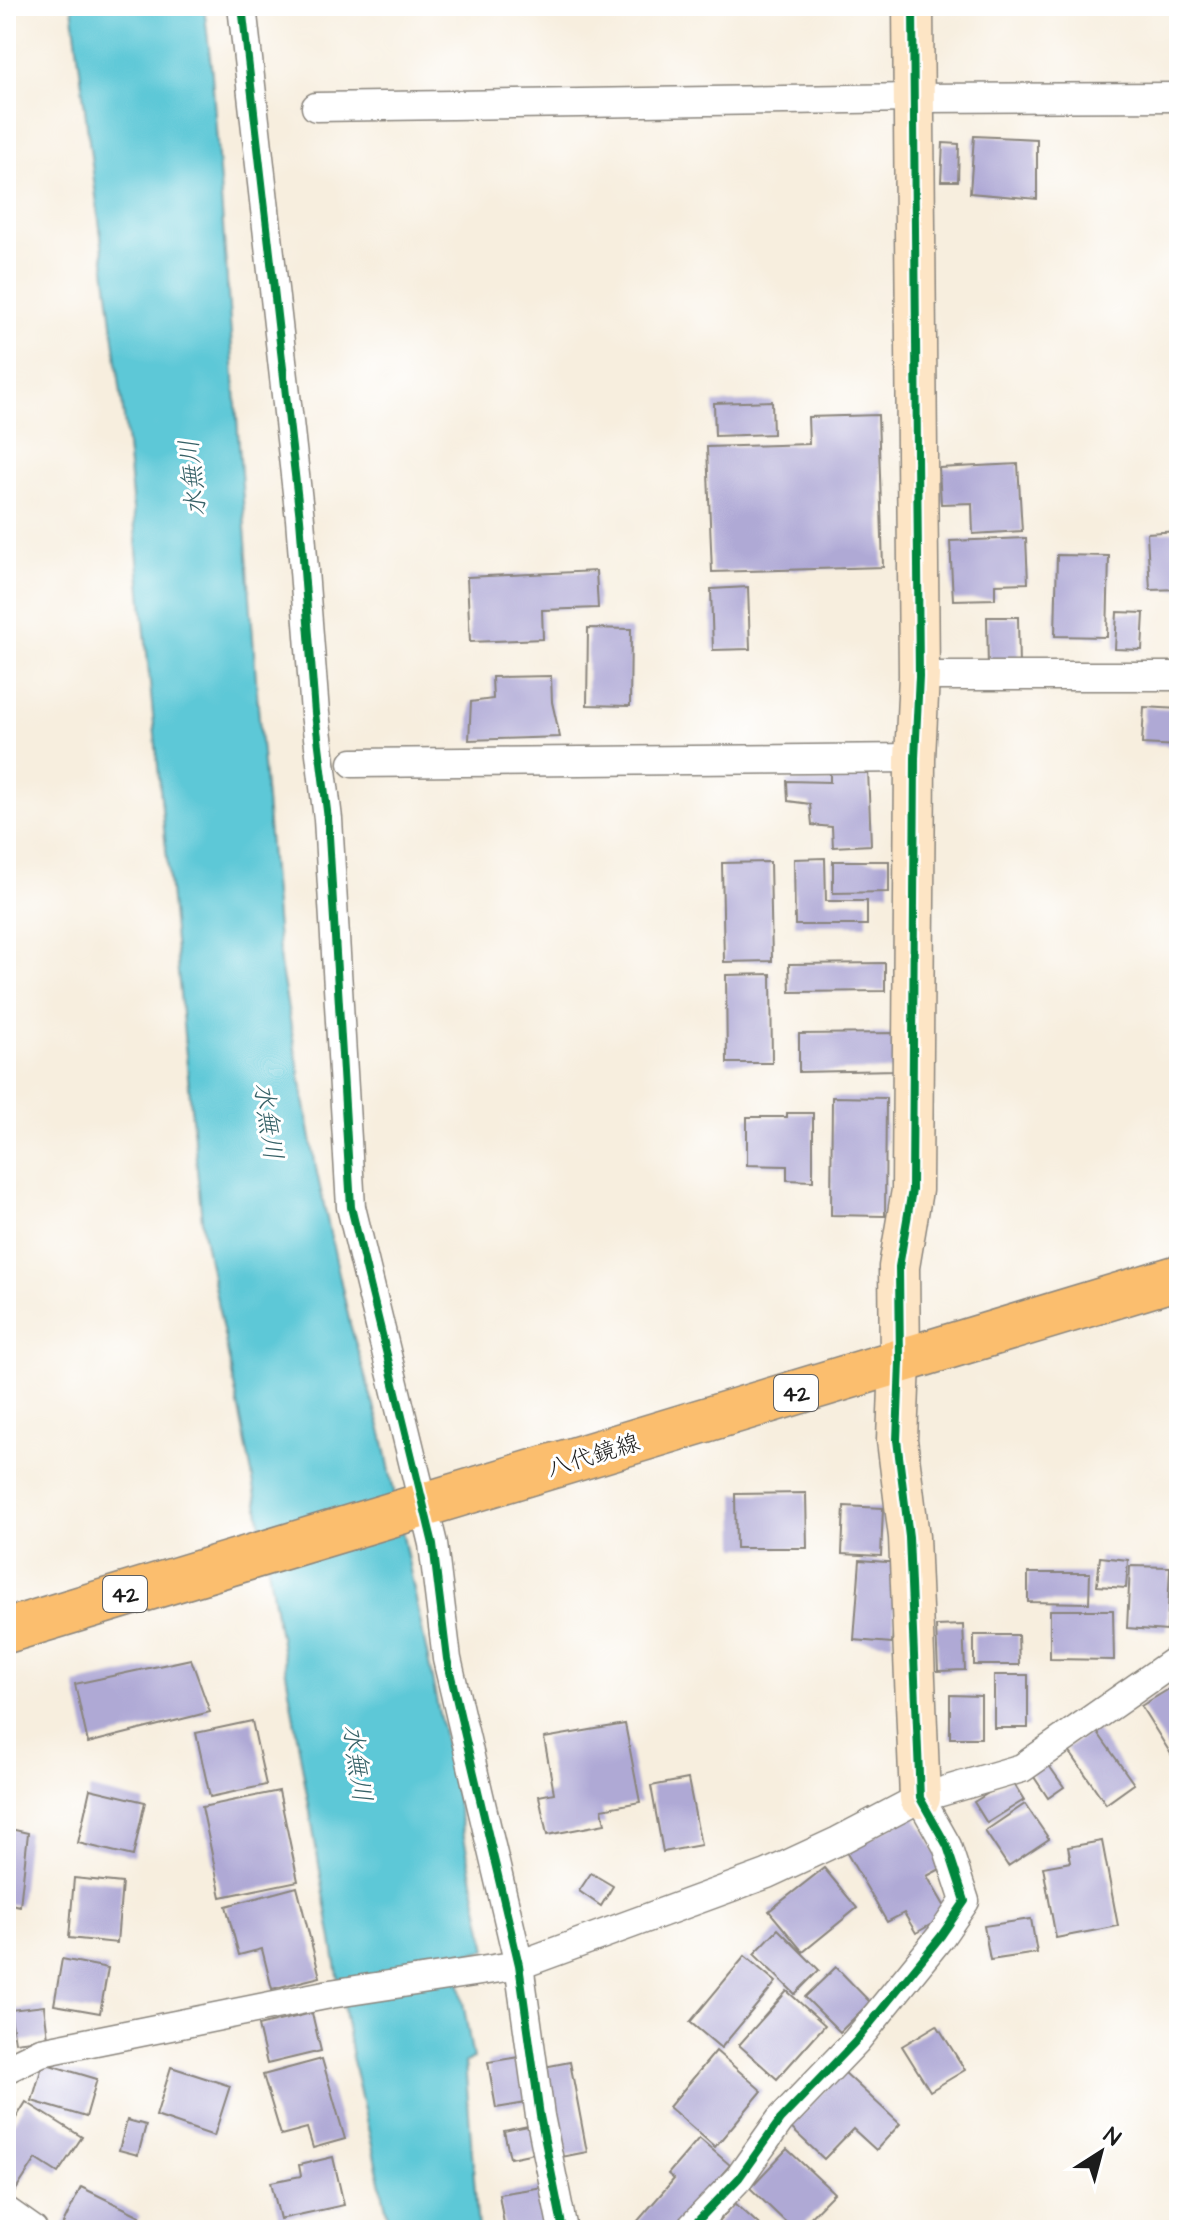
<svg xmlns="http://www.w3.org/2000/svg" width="1185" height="2236" viewBox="0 0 1185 2236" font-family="'Architects Daughter','Klee One',sans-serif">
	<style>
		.water { fill: #5dc8d7; stroke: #3c727a; stroke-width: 2 }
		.building { fill: #afa9d5 }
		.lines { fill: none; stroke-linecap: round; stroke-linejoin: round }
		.street-casing { stroke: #8a857d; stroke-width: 31 }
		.secondary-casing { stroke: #8a857d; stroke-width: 43 }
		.primary-casing { stroke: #8a857d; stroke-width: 47 }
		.street { stroke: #fff; stroke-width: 28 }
		.secondary { stroke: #fde5c5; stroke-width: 40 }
		.primary { stroke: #fbbe6e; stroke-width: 44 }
		.cycleway-casing { stroke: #fff; stroke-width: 13 }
		.cycleway { stroke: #00873e; stroke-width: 8 }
		.labels { text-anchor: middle; stroke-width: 6; stroke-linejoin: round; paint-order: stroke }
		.shield { fill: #fff; stroke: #606060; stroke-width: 2 }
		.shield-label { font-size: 22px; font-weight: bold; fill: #1c1c1c }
		.street-label { font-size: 24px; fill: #1c1c1c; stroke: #fff }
		.water-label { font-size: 26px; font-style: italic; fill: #366167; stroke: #fff }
	</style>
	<rect width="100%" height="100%" fill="#fff"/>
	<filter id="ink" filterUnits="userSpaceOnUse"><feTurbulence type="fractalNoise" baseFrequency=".0125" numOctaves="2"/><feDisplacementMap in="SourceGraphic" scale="16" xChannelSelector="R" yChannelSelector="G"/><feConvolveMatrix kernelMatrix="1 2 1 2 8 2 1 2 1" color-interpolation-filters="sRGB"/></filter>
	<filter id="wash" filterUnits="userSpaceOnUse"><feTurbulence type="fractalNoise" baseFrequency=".006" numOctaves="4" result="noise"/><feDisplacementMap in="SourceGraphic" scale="32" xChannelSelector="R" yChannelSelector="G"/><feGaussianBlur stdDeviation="1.8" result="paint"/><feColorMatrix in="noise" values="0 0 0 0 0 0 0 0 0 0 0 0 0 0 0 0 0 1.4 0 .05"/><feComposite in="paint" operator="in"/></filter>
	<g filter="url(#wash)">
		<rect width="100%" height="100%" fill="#f7eede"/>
		<path class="water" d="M72,6H204L212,74L258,706L280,964L317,1173L350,1324L383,1437L487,1950L455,1956L473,2059L465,2062L478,2230H391L352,2057L252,1474L203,1231L125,426Z"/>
		<g id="blocks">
			<g class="building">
				<path d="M974,136L1037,139V199L970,193Z"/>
				<path d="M943,143L959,144L958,181H941Z"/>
				<path d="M772,401L773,434L715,436L714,403Z"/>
				<path d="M878,415L883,567L712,572L707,447L809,444L808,417Z"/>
				<path d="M1018,464L1022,531L973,534L972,503L941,504L939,468Z"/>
				<path d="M1179,531V589L1150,590L1147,533Z"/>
				<path d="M1026,538L1028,583L995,584V599L953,600L950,541Z"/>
				<path d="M1057,555L1109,556L1107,637L1055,636Z"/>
				<path d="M596,571L598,608L542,610L543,639L470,642L467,577Z"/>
				<path d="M748,587L750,649L713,650L711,589Z"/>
				<path d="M1117,612L1144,613L1142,650L1115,649Z"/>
				<path d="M987,617H1018L1019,668H988Z"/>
				<path d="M588,628L631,629L630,706L587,705Z"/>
				<path d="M551,676L552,702L560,737L469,740L471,702L493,699L492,677Z"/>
				<path d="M1144,707L1179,709V746L1142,744Z"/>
				<path d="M868,770L871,845L833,847L832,827L812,825L810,804L788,801L787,781L830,782V771Z"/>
				<path d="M825,858L826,901H867V925H795L794,859Z"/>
				<path d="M833,861H889V892L833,893Z"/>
				<path d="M770,862L772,961L724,962L722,863Z"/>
				<path d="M885,963V991L790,992L789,964Z"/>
				<path d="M771,974L772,1063H727L726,975Z"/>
				<path d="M896,1033L897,1070L799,1072V1034Z"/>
				<path d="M832,1097L886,1098L885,1216L831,1215Z"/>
				<path d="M787,1113H813V1181L787,1180V1166L747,1165V1117H787Z"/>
				<path d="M806,1493L807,1548H736L735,1494Z"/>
				<path d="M844,1506L883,1508L881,1556L842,1554Z"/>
				<path d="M1100,1557L1128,1560L1126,1588L1097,1586Z"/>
				<path d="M860,1560L899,1563L892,1643L854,1640Z"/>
				<path d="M1130,1566L1170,1567L1167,1631L1127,1628Z"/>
				<path d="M1028,1573H1090L1089,1603L1028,1602Z"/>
				<path d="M1050,1610H1113L1114,1660L1050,1659Z"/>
				<path d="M963,1625L965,1670L938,1671L936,1626Z"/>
				<path d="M974,1635H1018L1019,1665H974Z"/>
				<path d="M191,1659L210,1712L88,1743L75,1684Z"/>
				<rect x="994" y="1675" width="34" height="53"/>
				<path d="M1179,1683V1756L1174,1759L1141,1706Z"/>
				<path d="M950,1695L981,1696V1738H950Z"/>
				<path d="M252,1721L266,1785L210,1797L196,1733Z"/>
				<path d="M625,1724L640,1802L602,1809L605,1824L547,1835L539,1796L554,1793L544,1738Z"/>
				<path d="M1095,1729L1134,1784L1106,1804L1067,1748Z"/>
				<path d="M1045,1760L1064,1787L1048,1798L1030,1771Z"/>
				<path d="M688,1779L701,1845L663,1852L651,1786Z"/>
				<path d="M1011,1779L1024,1800L987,1823L974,1802Z"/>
				<path d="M90,1789L145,1802L133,1856L78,1843Z"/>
				<path d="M279,1791L298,1881L221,1897L202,1807Z"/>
				<path d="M1025,1804L1049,1839L1008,1866L985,1831Z"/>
				<path d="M914,1814L944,1867L927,1876L949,1914L916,1933L904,1913L887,1922L846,1852Z"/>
				<path d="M6,1828L28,1833L20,1906L6,1903Z"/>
				<path d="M1102,1841L1118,1926L1056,1938L1043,1867L1071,1862L1068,1847Z"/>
				<path d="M824,1868L857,1908L803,1952L769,1911Z"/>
				<path d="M591,1873L613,1886L601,1906L579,1891Z"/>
				<path d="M74,1878L122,1883L117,1943L69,1938Z"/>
				<path d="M297,1887L320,1977L272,1989L262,1949L239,1955L226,1906Z"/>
				<path d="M1031,1919L1037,1953L990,1960L984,1926Z"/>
				<path d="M778,1929L819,1970L795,1994L754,1954Z"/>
				<path d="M745,1956L776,1982L721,2048L690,2022Z"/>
				<path d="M62,1959L108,1968L100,2013L54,2005Z"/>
				<path d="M836,1967L870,2002L840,2032L805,1997Z"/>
				<path d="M787,1991L825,2025L777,2079L739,2045Z"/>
				<path d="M44,2006L48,2038L15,2042L10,2010Z"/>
				<path d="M312,2013L321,2051L267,2064L258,2026Z"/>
				<path d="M937,2025L965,2070L930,2091L902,2046Z"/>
				<path d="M716,2051L762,2091L715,2147L669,2107Z"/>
				<path d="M519,2057L526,2103L496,2108L488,2062Z"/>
				<path d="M322,2059L345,2139L313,2148L307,2128L281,2135L263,2075Z"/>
				<path d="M570,2062L587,2152L561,2157L544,2067Z"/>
				<path d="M43,2063L97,2079L86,2117L32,2101Z"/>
				<path d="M171,2067L230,2086L214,2136L156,2116Z"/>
				<path d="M843,2071L900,2124L876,2150L853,2129L824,2159L790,2127Z"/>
				<path d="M26,2102L82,2137L58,2173L36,2159L14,2193L6,2188V2134Z"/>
				<path d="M127,2120L146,2125L138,2155L119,2150Z"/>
				<path d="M533,2125L539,2152L510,2158L504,2131Z"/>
				<path d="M699,2138L730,2165L674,2230H630L674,2179L668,2174Z"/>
				<path d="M787,2149L834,2193L798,2230H794L750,2188Z"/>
				<path d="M333,2157L344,2205L280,2219L271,2182L301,2176L299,2165Z"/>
				<path d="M81,2187L140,2216L132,2230H60Z"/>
				<path d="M543,2187L551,2230H505L499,2194Z"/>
				<path d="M735,2203L765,2230H711Z"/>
			</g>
		</g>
	</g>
	<g filter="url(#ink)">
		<use href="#blocks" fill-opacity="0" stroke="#8a857d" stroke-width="2"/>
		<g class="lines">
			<g class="street-casing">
				<g id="street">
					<path d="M242,6L300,519L315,713L328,819L351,1207L433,1544L447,1659L519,1965L540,2116L563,2230"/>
					<path d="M316,107L914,98L1179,97"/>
					<path d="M919,676H1179"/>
					<path d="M353,763L915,758"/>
					<path d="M6,2069L41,2052L330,1994L519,1965L767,1874L838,1841L920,1798L1022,1768L1179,1658"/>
					<path d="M6,2211L33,2230"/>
					<path d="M689,2230L739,2178L780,2120L856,2041L941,1936L965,1901L947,1846L920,1798"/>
				</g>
			</g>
			<g class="secondary-casing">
				<path id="secondary" d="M913,6L919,676L915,758L912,1190L899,1267L900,1362L897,1440L909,1537L920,1798"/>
			</g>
			<g class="primary-casing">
				<path id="primary" d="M6,1631L1179,1277"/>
			</g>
			<use href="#street" class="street"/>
			<use href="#secondary" class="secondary"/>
			<use href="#primary" class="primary"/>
			<g class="cycleway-casing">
				<g id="cycleway">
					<path d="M242,6L300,519L315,713L328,819L351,1207L433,1544L447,1659L519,1965L540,2116L563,2230"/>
					<path d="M689,2230L739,2178L780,2120L856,2041L941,1936L965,1901L947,1846L920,1798L909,1537L897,1440L900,1362L899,1267L912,1190L915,758L919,676L913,6"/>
				</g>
			</g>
			<use href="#cycleway" class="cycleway"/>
		</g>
	</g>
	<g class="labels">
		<g class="shield">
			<rect x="774" y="1375" width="44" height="36" rx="6"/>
			<rect x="103" y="1576" width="44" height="36" rx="6"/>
		</g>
		<g class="shield-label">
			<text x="796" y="1401">42</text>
			<text x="125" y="1602">42</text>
		</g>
		<g class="street-label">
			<text transform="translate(593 1455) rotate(-17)" y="8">八代鏡線</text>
		</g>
		<g class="water-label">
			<text transform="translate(192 478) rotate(-96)" y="9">水無川</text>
			<text transform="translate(269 1121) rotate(82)" y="9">水無川</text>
			<text transform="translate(358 1763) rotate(82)" y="9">水無川</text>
		</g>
	</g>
	<rect width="1185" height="2236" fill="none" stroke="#fff" stroke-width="32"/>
	<g transform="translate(1101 2152) rotate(36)" stroke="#ffffff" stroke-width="6" paint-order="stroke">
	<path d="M0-6L14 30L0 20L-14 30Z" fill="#1c1c1c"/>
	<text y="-12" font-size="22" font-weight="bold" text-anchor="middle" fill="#1c1c1c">N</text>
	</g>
</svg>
